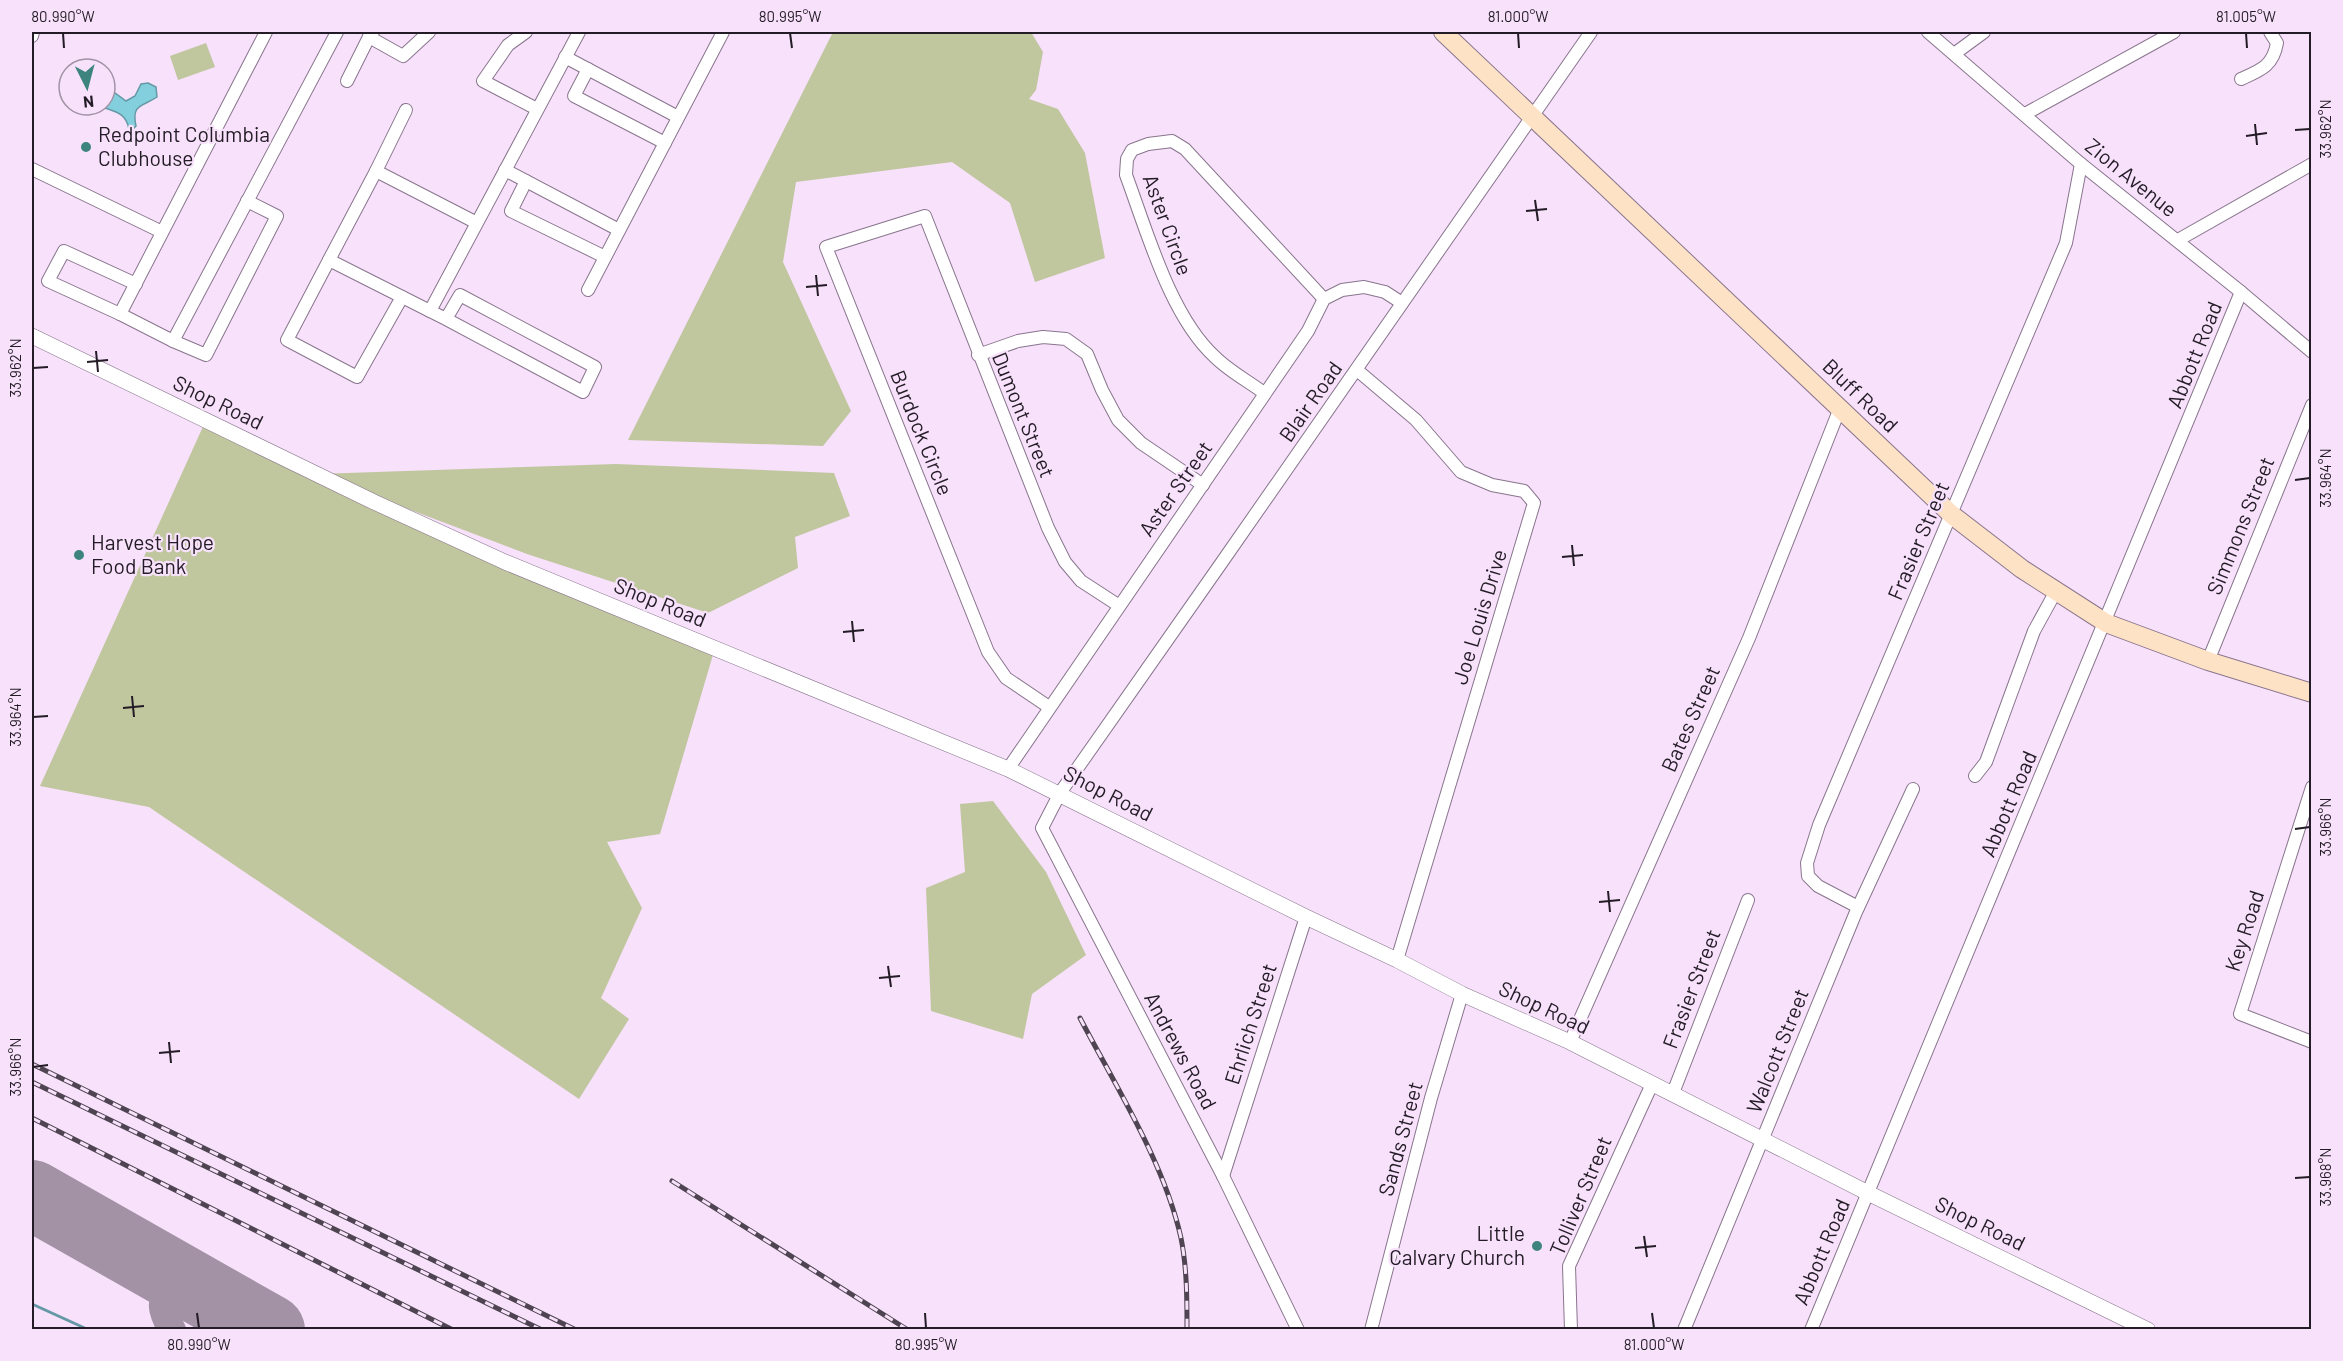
<svg xmlns="http://www.w3.org/2000/svg" width="2343" height="1361" viewBox="0 0 2343 1361" font-family="Barlow,sans-serif">
	<style>
		.green { fill: #c0c69d }
		.water { fill: #83cfdd; stroke: #6699a6; stroke-width: 1.5 }
		.lines { fill: none; stroke-linecap: round; stroke-linejoin: round }
		.stream { stroke: #6699a6; stroke-width: 3 }
		.taxiway { stroke: #a392a6; stroke-width: 28 }
		.runway { stroke: #a392a6; stroke-width: 70 }
		.minor-casing { stroke: #89758d; stroke-width: 14 }
		.tertiary-casing { stroke: #89758d; stroke-width: 16 }
		.secondary-casing { stroke: #89758d; stroke-width: 20 }
		.minor { stroke: #fff; stroke-width: 12 }
		.tertiary { stroke: #fff; stroke-width: 15 }
		.secondary { stroke: #fee2c6; stroke-width: 18 }
		.rail-casing { stroke: #4f4451; stroke-width: 5 }
		.rail { stroke: #f7e1fb; stroke-width: 3; stroke-dasharray: 9; stroke-linecap: butt }
		.ticks { fill: none; stroke: #231b25; stroke-width: 2 }
		.poi-dot { fill: #3d847e; stroke: #f7e1fb; stroke-width: 2 }
		.labels { text-anchor: middle; stroke-width: 4.5; stroke-linejoin: round; paint-order: stroke }
		.poi-label { font-size: 21px; fill: #231b25; stroke: #f7e1fb; text-anchor: start }
		.street-label { font-size: 21px; fill: #231b25; stroke: #f7e1fb }
		.neatline { fill: none; stroke: #231b25; stroke-width: 2 }
		.ticks-label { font-size: 15px; text-anchor: middle; fill: #231b25 }
	</style>
	<rect width="100%" height="100%" fill="#f7e1fb"/>
	<g class="green">
		<path d="M833,32H1031L1043,52L1036,90L1029,99L1058,109L1085,153L1105,258L1035,282L1010,203L952,162L796,182L783,262L851,411L823,446L628,440Z"/>
		<path d="M206,43L215,67L178,80L170,56Z"/>
		<path d="M206,420L317,474L616,464L834,473L850,516L795,537L798,568L708,613L527,554L329,479L715,648L660,834L607,842L642,908L601,998L629,1019L579,1099L149,807L40,786Z"/>
		<path d="M993,801L1046,872L1086,955L1032,994L1023,1039L931,1011L926,888L965,872L960,804Z"/>
	</g>
	<path class="water" d="M148,83L156,87L157,97C142,107 131,104 136,126L133,129H129C126,113 116,112 102,107L101,105H105V91L111,90L126,101L135,96L141,84Z"/>
	<g class="lines">
		<path class="stream" d="M32,1304L89,1330"/>
		<path class="taxiway" d="M172,1330C157,1303 162,1302 175,1276"/>
		<path class="runway" d="M32,1195L270,1330"/>
		<g class="minor-casing">
			<g id="minor">
				<path d="M266,32L120,314L173,341L337,32"/>
				<path d="M526,32L508,45L483,81L537,109"/>
				<path d="M1928,32L2081,164L2241,292L2312,352"/>
				<path d="M32,36L33,32"/>
				<path d="M369,37L403,56L429,32"/>
				<path d="M1954,54L1984,32"/>
				<path d="M565,57L678,117"/>
				<path d="M588,69L574,96L665,143"/>
				<path d="M2241,79C2261,70 2273,66 2277,43L2270,32"/>
				<path d="M347,81L369,37L373,32"/>
				<path d="M2025,114L2174,32"/>
				<path d="M32,169L162,232"/>
				<path d="M505,170L619,230"/>
				<path d="M376,171L406,110"/>
				<path d="M526,181L511,211L605,257"/>
				<path d="M477,223L376,171L329,260L430,311C480,218 530,125 579,32"/>
				<path d="M2178,240L2312,164"/>
				<path d="M329,260L287,340L357,377L402,297"/>
				<path d="M588,290L723,32"/>
				<path d="M430,311L446,319L583,392L595,367L460,295L446,319"/>
				<path d="M120,314L48,281L64,251L136,284"/>
				<path d="M173,341L206,355L277,216L247,201"/>
				<path d="M978,355L1018,341L1043,337L1066,339L1087,354L1102,390L1118,420L1141,443L1203,485"/>
				<path d="M1357,370L1416,420L1461,472L1492,485L1524,491L1534,503L1397,960"/>
				<path d="M1264,393C1248,381 1229,371 1215,357C1170,316 1147,231 1126,175L1127,159L1132,150L1148,144L1172,141L1185,149L1324,299"/>
				<path d="M2208,661L2312,405"/>
				<path d="M1049,707L1006,678L988,652L826,247L925,216L1048,528L1065,562L1081,581L1118,605"/>
				<path d="M1008,769L1308,331L1324,299L1342,290L1364,287L1385,292L1402,303"/>
				<path d="M1975,776L1986,762L2034,631L2056,591"/>
				<path d="M2312,787L2240,1014L2312,1042"/>
				<path d="M1858,907L1818,886L1808,876L1807,863L1819,825L2066,243L2081,164"/>
				<path d="M1570,1042L1749,638L1840,408"/>
				<path d="M1673,1093L1748,900"/>
				<path d="M1223,1176L1306,917"/>
				<path d="M1298,1330L1223,1176L1042,828L1060,793C1238,540 1415,286 1591,32"/>
				<path d="M1371,1330L1431,1098L1462,994"/>
				<path d="M1571,1330L1569,1266L1652,1084"/>
				<path d="M1684,1330L1856,912L1913,789"/>
				<path d="M1811,1330L2241,292"/>
			</g>
		</g>
		<g class="tertiary-casing">
			<path id="tertiary" d="M32,336L374,502L505,562L1008,769L1306,917L1397,960L1462,994L1570,1042L1868,1193L2148,1330"/>
		</g>
		<g class="secondary-casing">
			<path id="secondary" d="M1443,32L1952,515L2022,569L2106,623L2208,661L2312,693"/>
		</g>
		<use href="#minor" class="minor"/>
		<use href="#tertiary" class="tertiary"/>
		<use href="#secondary" class="secondary"/>
		<g class="rail-casing">
			<g id="rail">
				<path d="M1080,1018C1116,1087 1164,1162 1181,1238C1187,1268 1187,1299 1187,1330"/>
				<path d="M32,1064L576,1330"/>
				<path d="M32,1082L542,1330"/>
				<path d="M32,1118L453,1330"/>
				<path d="M672,1181L908,1330"/>
			</g>
		</g>
		<use href="#rail" class="rail"/>
	</g>
	<path class="ticks" d="M63,33L64,48M790,33L792,48M1518,33L1519,48M2246,33L2247,48M2255,124L2257,145M2295,130L2310,129M2246,136L2267,133M1535,200L1538,221M1526,211L1547,209M816,275L818,296M806,287L827,285M96,351L98,372M87,362L108,360M33,368L48,367M2295,480L2310,478M1572,545L1574,566M1562,557L1583,555M852,621L854,642M843,632L864,630M132,696L134,717M123,708L144,706M33,717L48,716M2295,829L2310,827M1608,891L1610,912M1599,902L1620,900M888,966L891,987M879,978L900,976M169,1042L171,1063M159,1053L180,1051M33,1067L48,1065M2295,1178L2310,1177M1644,1236L1647,1257M1635,1248L1656,1246M197,1313L199,1328M925,1313L926,1328M1652,1313L1654,1328"/>
	<g class="poi-dot">
		<circle cx="86" cy="147" r="6"/>
		<circle cx="79" cy="555" r="6"/>
		<circle cx="1537" cy="1246" r="6"/>
	</g>
	<g class="labels">
		<g class="poi-label">
			<text x="98" y="142">Redpoint Columbia<tspan x="98" dy="24">Clubhouse</tspan></text>
			<text x="91" y="550">Harvest Hope<tspan x="91" dy="24">Food Bank</tspan></text>
			<text x="1525" y="1241" text-anchor="end">Little<tspan x="1525" dy="24">Calvary Church</tspan></text>
		</g>
		<g class="street-label">
			<text transform="translate(2131 178) rotate(39)" y="7">Zion Avenue</text>
			<text transform="translate(1167 225) rotate(70)" y="7">Aster Circle</text>
			<text transform="translate(2195 355) rotate(-68)" y="7">Abbott Road</text>
			<text transform="translate(1860 396) rotate(44)" y="7">Bluff Road</text>
			<text transform="translate(1311 402) rotate(-55)" y="7">Blair Road</text>
			<text transform="translate(218 403) rotate(26)" y="7">Shop Road</text>
			<text transform="translate(1023 415) rotate(68)" y="7">Dumont Street</text>
			<text transform="translate(921 433) rotate(68)" y="7">Burdock Circle</text>
			<text transform="translate(1176 489) rotate(-55)" y="7">Aster Street</text>
			<text transform="translate(2241 526) rotate(-68)" y="7">Simmons Street</text>
			<text transform="translate(1919 541) rotate(-67)" y="7">Frasier Street</text>
			<text transform="translate(660 603) rotate(22)" y="7">Shop Road</text>
			<text transform="translate(1480 617) rotate(-73)" y="7">Joe Louis Drive</text>
			<text transform="translate(1691 719) rotate(-66)" y="7">Bates Street</text>
			<text transform="translate(1108 794) rotate(27)" y="7">Shop Road</text>
			<text transform="translate(2009 804) rotate(-67)" y="7">Abbott Road</text>
			<text transform="translate(2245 931) rotate(-72)" y="7">Key Road</text>
			<text transform="translate(1692 989) rotate(-69)" y="7">Frasier Street</text>
			<text transform="translate(1544 1008) rotate(25)" y="7">Shop Road</text>
			<text transform="translate(1251 1024) rotate(-72)" y="7">Ehrlich Street</text>
			<text transform="translate(1180 1051) rotate(62)" y="7">Andrews Road</text>
			<text transform="translate(1778 1051) rotate(-68)" y="7">Walcott Street</text>
			<text transform="translate(1401 1139) rotate(-75)" y="7">Sands Street</text>
			<text transform="translate(1581 1196) rotate(-67)" y="7">Tolliver Street</text>
			<text transform="translate(1980 1224) rotate(26)" y="7">Shop Road</text>
			<text transform="translate(1822 1252) rotate(-67)" y="7">Abbott Road</text>
		</g>
	</g>
	<rect width="2343" height="1361" fill="none" stroke="#f7e1fb" stroke-width="66"/>
	<g transform="translate(87 87) rotate(174)"><circle r="28" fill="#f7e1fb" stroke="#a292a5" stroke-width="1.5"/>
	<path d="M0-4.5L10 22L0 15L-10 22Z" fill="#3d847e"/>
	<text y="-9" font-size="16" font-weight="bold" text-anchor="middle" fill="#231b25">N</text>
	</g>
	<rect x="33" y="33" width="2277" height="1295" class="neatline"/>
	<g class="ticks-label">
		<text x="63" y="22">80.990°W</text>
		<text x="790" y="22">80.995°W</text>
		<text x="1518" y="22">81.000°W</text>
		<text x="2246" y="22">81.005°W</text>
		<text transform="translate(2326 129) rotate(-90)" y="5">33.962°N</text>
		<text transform="translate(16 368) rotate(-90)" y="5">33.962°N</text>
		<text transform="translate(2326 478) rotate(-90)" y="5">33.964°N</text>
		<text transform="translate(16 717) rotate(-90)" y="5">33.964°N</text>
		<text transform="translate(2326 827) rotate(-90)" y="5">33.966°N</text>
		<text transform="translate(16 1067) rotate(-90)" y="5">33.966°N</text>
		<text transform="translate(2326 1177) rotate(-90)" y="5">33.968°N</text>
		<text x="199" y="1350">80.990°W</text>
		<text x="926" y="1350">80.995°W</text>
		<text x="1654" y="1350">81.000°W</text>
	</g>
</svg>
